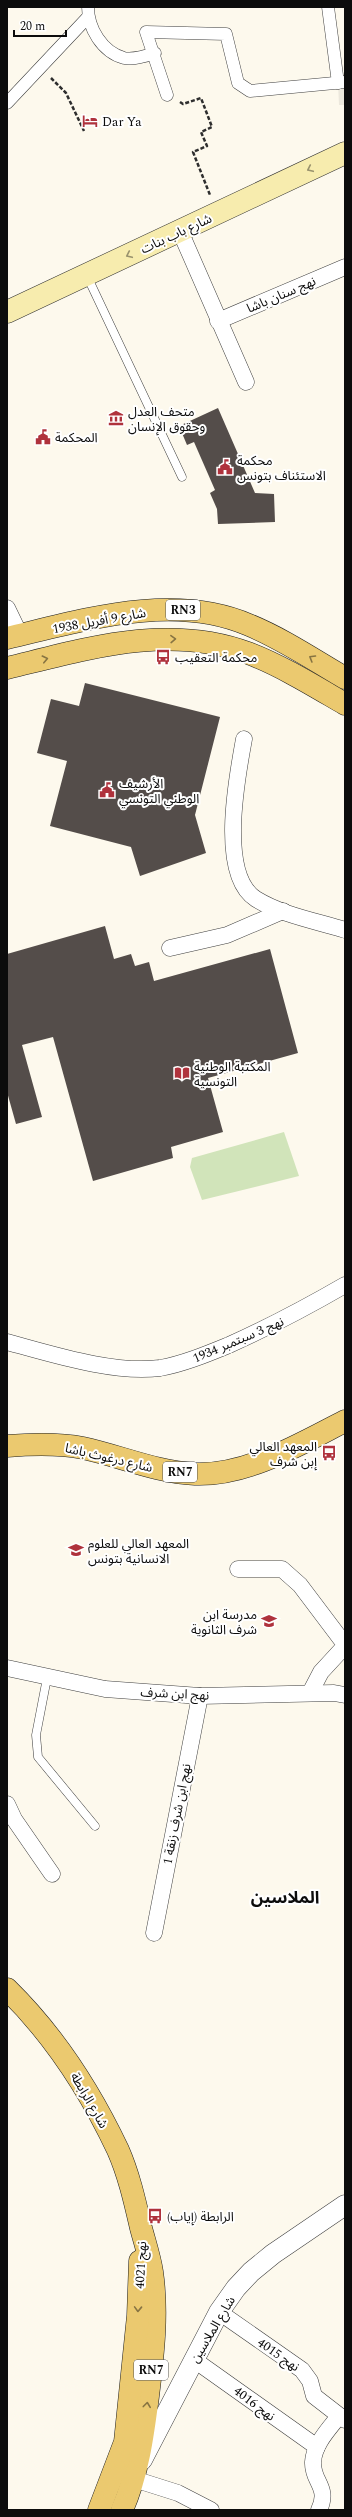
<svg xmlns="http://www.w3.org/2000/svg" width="352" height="2517" viewBox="0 0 352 2517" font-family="Spectral,'Noto Sans Arabic',serif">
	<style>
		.green { fill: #d1e4ba }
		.plaza { fill: #ece8dd }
		.building { fill: #544d4a }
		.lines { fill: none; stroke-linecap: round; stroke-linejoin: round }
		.service-casing { stroke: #3f3f3f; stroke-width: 9 }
		.pedestrian-casing { stroke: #3f3f3f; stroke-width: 13 }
		.minor-casing { stroke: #3f3f3f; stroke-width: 17 }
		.tertiary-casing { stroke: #3f3f3f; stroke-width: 21 }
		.secondary-casing { stroke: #2e2e2e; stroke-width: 23 }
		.primary-casing { stroke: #1d1d1d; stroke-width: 23 }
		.path { stroke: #2e2e2e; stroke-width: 2.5; stroke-dasharray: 4 2; stroke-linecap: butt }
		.service { stroke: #fff; stroke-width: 8 }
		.pedestrian { stroke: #fff; stroke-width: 12 }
		.minor { stroke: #fff; stroke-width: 16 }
		.tertiary { stroke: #fff; stroke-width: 20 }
		.secondary { stroke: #f7ecae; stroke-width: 22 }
		.primary { stroke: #ebc96f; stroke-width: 22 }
		.oneway { stroke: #99926d }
		.oneway2 { stroke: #877442 }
		.labels { text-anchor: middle; stroke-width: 4; stroke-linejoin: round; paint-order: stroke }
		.shield { fill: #fff; stroke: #555; stroke-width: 1 }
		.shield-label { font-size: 12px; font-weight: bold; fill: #0c0c0c }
		.poi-label { font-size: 13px; fill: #0c0c0c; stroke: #fff; text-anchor: start }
		.street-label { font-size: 13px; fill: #0c0c0c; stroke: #fff }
		.district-label { font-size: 17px; font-weight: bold; fill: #0c0c0c; stroke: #fff }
	</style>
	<rect width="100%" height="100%" fill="#fdf9ed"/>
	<path class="green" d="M284,1132L299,1176L202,1200L190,1167L192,1158Z"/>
	<path class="plaza" d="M345,82V105H339L338,83Z"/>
	<g class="building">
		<path d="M218,408L255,493L274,494L275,522L218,524L217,509L210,493L215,490L194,442L187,445L179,426Z"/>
		<path d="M85,683L220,717L195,815L206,853L140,876L131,847L50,826L67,761L37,753L51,699L79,706Z"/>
		<path d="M105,926L114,959L131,954L135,966L149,962L154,981L270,949L298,1053L208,1078L223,1132L171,1147L173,1158L93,1181L53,1037L22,1045L42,1117L16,1124L7,1092V954Z"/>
	</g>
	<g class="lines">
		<g class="service-casing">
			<g id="service">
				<path d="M87,276L182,477"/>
				<path d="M47,1678L36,1735L38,1757L95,1826"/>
			</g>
		</g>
		<g class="pedestrian-casing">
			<g id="pedestrian">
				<path d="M88,7C88,28 102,52 124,58C133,60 146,56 155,53"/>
				<path d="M328,7L338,83"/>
				<path d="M167,95L146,32L226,34L238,83L250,91L345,82"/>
				<path d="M7,103L88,17"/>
			</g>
		</g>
		<g class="minor-casing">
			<g id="minor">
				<path d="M180,231L246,382"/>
				<path d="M218,321L345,267"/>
				<path d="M7,608L20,635"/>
				<path d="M244,739C237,777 218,875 256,899C282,915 316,921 345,930"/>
				<path d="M170,948L227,935L283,911"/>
				<path d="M7,1342C52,1354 113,1374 160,1368C183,1364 207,1354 229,1345C269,1327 307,1307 345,1285"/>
				<path d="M238,1569H282L300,1585L343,1642L344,1647L321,1672L310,1693"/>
				<path d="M7,1668L105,1689L200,1696L334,1693L345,1695"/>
				<path d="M7,1804L14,1819L52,1874"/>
				<path d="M154,1933L200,1696"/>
				<path d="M219,2312L302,2370L310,2381L314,2396L345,2420"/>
				<path d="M193,2359L317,2447"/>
				<path d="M137,2480L178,2493L211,2510"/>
				<path d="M319,2510C330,2487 312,2482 313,2462C314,2444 329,2429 339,2416"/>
			</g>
		</g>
		<g class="tertiary-casing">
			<path id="tertiary" d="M142,2460L219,2312L236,2288L251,2272L273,2254L345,2205"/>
		</g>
		<g class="secondary-casing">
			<path id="secondary" d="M7,312L345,153"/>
		</g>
		<g class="primary-casing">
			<g id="primary">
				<path d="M7,638C84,620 173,592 249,625C283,639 314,660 345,678"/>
				<path d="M7,668C86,649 168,623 248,653C282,666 314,686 345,704"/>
				<path d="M7,1446C32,1444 58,1443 83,1448C120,1456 156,1472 195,1474C247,1476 300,1444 345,1421"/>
				<path d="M7,1989C54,2035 90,2091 118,2150C129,2175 135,2202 141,2228C145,2243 150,2258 152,2272C158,2313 153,2355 148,2396C143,2436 138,2473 122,2510"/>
				<path d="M99,2510L125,2442L138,2316L140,2261"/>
			</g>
		</g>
		<g class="path">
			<path d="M51,78L66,93L84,131"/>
			<path d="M180,102L183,104L201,98L212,127L201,132L207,146L193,152L210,195"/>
		</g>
		<use href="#service" class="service"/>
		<use href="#pedestrian" class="pedestrian"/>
		<use href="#minor" class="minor"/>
		<use href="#tertiary" class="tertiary"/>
		<use href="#secondary" class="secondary"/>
		<use href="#primary" class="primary"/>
	</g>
	<defs><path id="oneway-chevron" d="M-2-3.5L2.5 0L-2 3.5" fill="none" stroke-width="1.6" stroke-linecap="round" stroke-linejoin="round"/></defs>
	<g class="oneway">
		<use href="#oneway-chevron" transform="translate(310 169) rotate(155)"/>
		<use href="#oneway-chevron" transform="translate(129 255) rotate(155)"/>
	</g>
	<g class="oneway2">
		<use href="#oneway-chevron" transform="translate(173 639) rotate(-2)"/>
		<use href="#oneway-chevron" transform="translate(312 658) rotate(-149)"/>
		<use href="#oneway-chevron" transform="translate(45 659) rotate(-13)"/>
		<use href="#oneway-chevron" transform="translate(138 2309) rotate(92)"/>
		<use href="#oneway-chevron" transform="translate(147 2405) rotate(-83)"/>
	</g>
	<defs>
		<g id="hotel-bare" transform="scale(1.2)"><path d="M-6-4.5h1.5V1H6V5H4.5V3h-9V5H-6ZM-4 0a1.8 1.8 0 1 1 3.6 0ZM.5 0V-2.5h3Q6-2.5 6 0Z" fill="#af323c" stroke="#fff" stroke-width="2.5" paint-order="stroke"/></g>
		<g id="museum-bare" transform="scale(1.2)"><path d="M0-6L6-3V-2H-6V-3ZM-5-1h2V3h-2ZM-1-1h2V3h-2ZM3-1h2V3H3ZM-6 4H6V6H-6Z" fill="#af323c" stroke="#fff" stroke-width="2.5" paint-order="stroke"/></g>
		<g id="civic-bare" transform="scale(1.2)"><path d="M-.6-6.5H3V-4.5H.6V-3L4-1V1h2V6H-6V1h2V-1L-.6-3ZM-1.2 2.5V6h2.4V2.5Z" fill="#af323c" stroke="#fff" stroke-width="2.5" paint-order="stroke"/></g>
		<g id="bus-bare" transform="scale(1.2)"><path d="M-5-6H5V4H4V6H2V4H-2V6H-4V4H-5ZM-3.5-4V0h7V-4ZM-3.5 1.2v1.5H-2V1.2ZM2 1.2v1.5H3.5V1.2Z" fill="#af323c" stroke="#fff" stroke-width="2.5" paint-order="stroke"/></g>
		<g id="library-bare" transform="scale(1.2)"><path d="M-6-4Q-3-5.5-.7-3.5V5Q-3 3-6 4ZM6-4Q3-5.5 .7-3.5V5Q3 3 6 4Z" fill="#af323c" stroke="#fff" stroke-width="2.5" paint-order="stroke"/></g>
		<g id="university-bare" transform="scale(1.2)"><path d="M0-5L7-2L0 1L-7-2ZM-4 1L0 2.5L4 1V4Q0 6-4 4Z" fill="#af323c" stroke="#fff" stroke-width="2.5" paint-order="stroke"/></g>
		<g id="school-bare" transform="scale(1.2)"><path d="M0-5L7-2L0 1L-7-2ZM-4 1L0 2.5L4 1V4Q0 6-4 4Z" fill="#af323c" stroke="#fff" stroke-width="2.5" paint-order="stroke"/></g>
	</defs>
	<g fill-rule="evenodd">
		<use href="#hotel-bare" x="90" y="121"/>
		<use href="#museum-bare" x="116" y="418"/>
		<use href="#civic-bare" x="43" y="437"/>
		<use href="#civic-bare" x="225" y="467"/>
		<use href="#bus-bare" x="163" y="657"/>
		<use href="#civic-bare" x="107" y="790"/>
		<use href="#library-bare" x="182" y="1073"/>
		<use href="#bus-bare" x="329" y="1453"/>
		<use href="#university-bare" x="76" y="1550"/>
		<use href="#school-bare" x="269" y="1621"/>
		<use href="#bus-bare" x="155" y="2216"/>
	</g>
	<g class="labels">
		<g class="shield">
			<rect x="166" y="600" width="34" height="20" rx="3"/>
			<rect x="163" y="1462" width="34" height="20" rx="3"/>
			<rect x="134" y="2360" width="34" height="20" rx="3"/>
		</g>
		<g class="shield-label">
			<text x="183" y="614">RN3</text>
			<text x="180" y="1476">RN7</text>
			<text x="151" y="2374">RN7</text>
		</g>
		<g class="poi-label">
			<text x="102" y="126">Dar Ya</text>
			<text x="128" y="416">متحف العدل<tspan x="128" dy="15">وحقوق الإنسان</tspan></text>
			<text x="55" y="442">المحكمة</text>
			<text x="237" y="465">محكمة<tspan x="237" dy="15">الاستئناف بتونس</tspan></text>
			<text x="175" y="662">محكمة التعقيب</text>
			<text x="119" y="788">الأرشيف<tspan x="119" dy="15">الوطني التونسي</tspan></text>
			<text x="194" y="1071">المكتبة الوطنية<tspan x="194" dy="15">التونسية</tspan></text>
			<text x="317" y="1451" text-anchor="end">المعهد العالي<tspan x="317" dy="15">إبن شرف</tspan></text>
			<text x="88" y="1548">المعهد العالي للعلوم<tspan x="88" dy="15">الانسانية بتونس</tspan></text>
			<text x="257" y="1619" text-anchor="end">مدرسة ابن<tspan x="257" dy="15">شرف الثانوية</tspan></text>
			<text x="167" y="2221">الرابطة (إياب)</text>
		</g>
		<g class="street-label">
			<text transform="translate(176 233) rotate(-25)" y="5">شارع باب بنات</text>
			<text transform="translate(281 294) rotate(-23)" y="5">نهج سنان باشا</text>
			<text transform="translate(99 620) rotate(-10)" y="5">شارع 9 أفريل 1938</text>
			<text transform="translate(238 1339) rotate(-23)" y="5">نهج 3 سبتمبر 1934</text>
			<text transform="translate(109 1457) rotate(13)" y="5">شارع درغوث باشا</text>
			<text transform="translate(175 1693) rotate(3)" y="5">نهج ابن شرف</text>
			<text transform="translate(176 1814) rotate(-79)" y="5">نهج ابن شرف زنقة 1</text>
			<text transform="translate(90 2100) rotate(60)" y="5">شارع الرابطة</text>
			<text transform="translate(140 2265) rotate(-87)" y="5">نهج 4021</text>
			<text transform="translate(212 2329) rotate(-59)" y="5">شارع الملاسين</text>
			<text transform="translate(279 2354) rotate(35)" y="5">نهج 4015</text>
			<text transform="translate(255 2403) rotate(37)" y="5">نهج 4016</text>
		</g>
		<g class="district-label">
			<text x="285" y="1903">الملاسين</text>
		</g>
	</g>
	<rect width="352" height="2517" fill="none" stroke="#0c0c0c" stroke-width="16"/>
	<path d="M14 30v6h52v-6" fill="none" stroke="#0c0c0c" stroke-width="2"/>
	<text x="20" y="30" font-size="12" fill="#0c0c0c" stroke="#ffffff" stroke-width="3" paint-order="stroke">20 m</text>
</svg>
